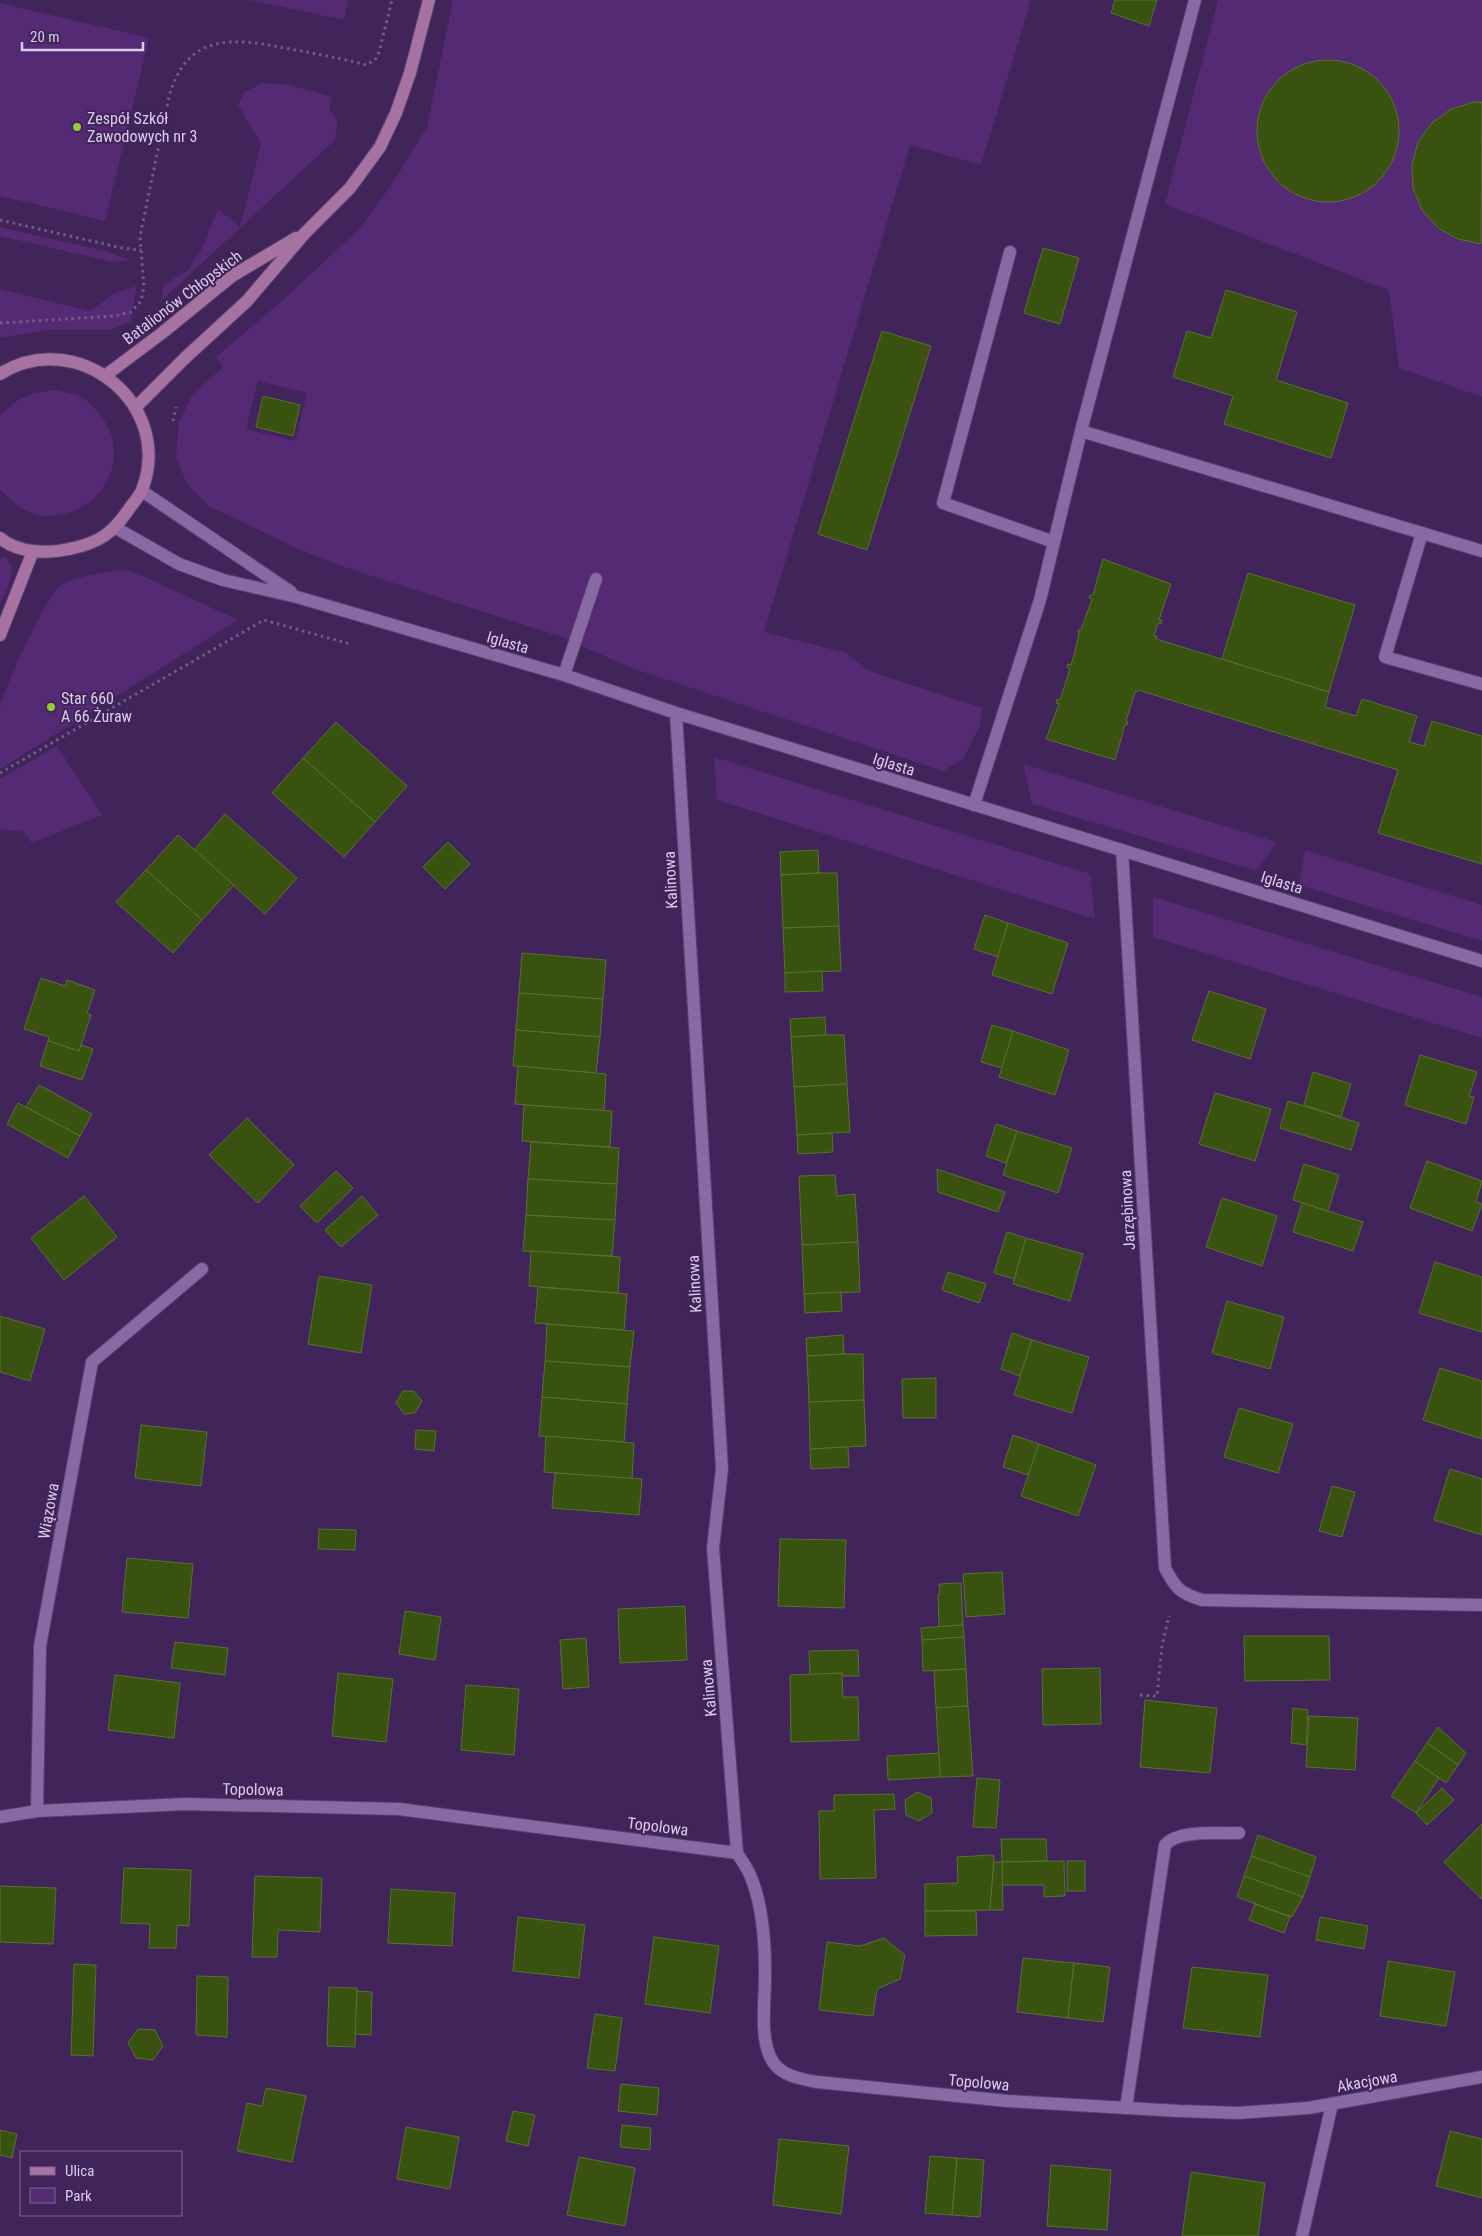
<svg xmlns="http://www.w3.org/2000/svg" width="1482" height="2236" viewBox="0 0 1482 2236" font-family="'Roboto Condensed',sans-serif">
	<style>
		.green { fill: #542a75; fill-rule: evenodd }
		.building { fill: #3a5210; stroke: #587132 }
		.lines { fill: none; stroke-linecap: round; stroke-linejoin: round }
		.lane-casing { stroke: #5a406e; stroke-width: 14 }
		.street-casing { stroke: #5a406e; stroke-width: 14 }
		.secondary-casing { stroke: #5a406e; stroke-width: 14 }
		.path { stroke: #735b89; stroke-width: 3; stroke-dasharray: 2.5 4; stroke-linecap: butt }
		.lane { stroke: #8869a4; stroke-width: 12 }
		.street { stroke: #8869a4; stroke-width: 12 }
		.secondary { stroke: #a572a2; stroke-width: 12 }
		.poi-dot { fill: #97cc38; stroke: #412459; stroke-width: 2 }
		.labels { text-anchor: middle; stroke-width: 4; stroke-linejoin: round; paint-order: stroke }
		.poi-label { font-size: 16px; fill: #dbccec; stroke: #412459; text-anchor: start }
		.street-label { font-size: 16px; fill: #dbccec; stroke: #412459 }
	</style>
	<rect width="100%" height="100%" fill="#412459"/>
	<g class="green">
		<path d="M249,0H348L344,20Z"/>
		<path d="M453,0H1031L981,165L910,145L764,632L846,653L869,671L982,708L980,725L964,758L943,771L634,669L559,636L353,570L296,548L209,506L187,484L176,456L179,423L192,395L223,367L216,357L282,301L360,228L394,181L427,127ZM258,381L307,393L295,441L246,429Z"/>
		<path d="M1218,0H1482V397L1399,368L1389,290L1165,204Z"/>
		<path d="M0,3L149,38L105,221L0,196Z"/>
		<path d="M263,83L289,85L332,97L329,108L338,124L334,141L161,301L164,285L188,270L201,250L218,209L240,227L261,143L238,105L244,92Z"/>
		<path d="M0,227L104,251L131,260L113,262L0,236Z"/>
		<path d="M137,286L130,322L108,330H46L0,338V289L90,311L115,293Z"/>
		<path d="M55,390C62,392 71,393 78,395C88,400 97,410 103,419C128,454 108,501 68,513C58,516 44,517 34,514C19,508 10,500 0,489V417C17,397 29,393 55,390Z"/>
		<path d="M4,557C20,568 6,591 0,604V559Z"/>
		<path d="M115,570L132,571L238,620L0,769C0,749 0,727 0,708C3,690 47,594 60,586C78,576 95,574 115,570Z"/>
		<path d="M57,746L102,815L32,843L24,832L0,829V779Z"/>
		<path d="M714,757L1090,874L1095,919L717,800Z"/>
		<path d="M1023,764L1276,842L1257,871L1032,804Z"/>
		<path d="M1305,850L1482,905V941L1299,885Z"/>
		<path d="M1153,897L1482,997V1038L1153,937Z"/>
	</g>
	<g class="building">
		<path d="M1115,0H1157L1149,26L1111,13Z"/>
		<circle cx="1328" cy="131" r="71"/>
		<path d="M1474,102H1482L1481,244L1458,239L1438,228L1422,210L1413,188L1412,165L1418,142L1432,123L1451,109Z"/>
		<path d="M1043,248L1079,258L1060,324L1024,313Z"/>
		<path d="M1226,290L1297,312L1276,380L1348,403L1331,458L1224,424L1233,396L1173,377L1187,331L1211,338Z"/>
		<path d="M882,331L931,346L867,550L818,534Z"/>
		<path d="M263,396L300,405L293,436L256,427Z"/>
		<path d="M1103,559L1171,584L1159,620H1162L1161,624L1158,623L1154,636H1157L1156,639L1329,692L1325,707L1356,716L1362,699L1417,716L1409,742L1424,746L1432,721L1482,736V864L1378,833L1398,770L1138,690L1137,692H1135L1126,721L1128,722L1127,725H1125L1115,760L1046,739L1059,704L1056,703L1057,699L1060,700L1070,669L1067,667L1068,664L1071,665L1075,651L1079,633L1078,632L1079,629L1081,630L1092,599L1089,598L1090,595H1093Z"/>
		<path d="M1248,573L1355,605L1329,692L1222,659Z"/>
		<path d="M336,722L407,786L375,822L303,758Z"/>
		<path d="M303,758L375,822L344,857L272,793Z"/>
		<path d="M225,814L297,878L265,914L194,850Z"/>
		<path d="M178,835L234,885L202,920L146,870Z"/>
		<path d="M448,842L470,864L445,889L423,867Z"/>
		<path d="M818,850L819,873L781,875L780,852Z"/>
		<path d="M146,870L202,920L173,953L116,902Z"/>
		<path d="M819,873H837L839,926L783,928L781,875Z"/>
		<path d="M985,915L1008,923L998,957L974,949Z"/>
		<path d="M1008,923L1068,943L1052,994L992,975Z"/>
		<path d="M839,926L841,971L785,973L783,928Z"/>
		<path d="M522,953L606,960L603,999L519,993Z"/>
		<path d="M822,971L823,991L785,992V973Z"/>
		<path d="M41,978L65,986L67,980L95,990L87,1013L91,1015L79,1051L48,1041L49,1037L24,1029Z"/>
		<path d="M1209,991L1266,1009L1250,1059L1192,1040Z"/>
		<path d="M519,993L603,999L600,1037L516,1030Z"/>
		<path d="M825,1017L826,1035L791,1037L790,1019Z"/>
		<path d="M992,1025L1013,1031L1002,1068L981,1062Z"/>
		<path d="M516,1030L600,1037L596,1073L513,1066Z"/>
		<path d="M1013,1031L1069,1050L1055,1095L999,1077Z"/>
		<path d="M826,1035H844L847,1084L794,1087L791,1037Z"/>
		<path d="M48,1041L79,1051L81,1045L93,1049L82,1080L40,1066Z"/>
		<path d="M1420,1055L1477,1072L1469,1096L1474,1097L1466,1124L1405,1105Z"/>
		<path d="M518,1066L606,1074L604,1111L515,1104Z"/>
		<path d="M1313,1072L1351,1084L1341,1117L1304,1105Z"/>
		<path d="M847,1084L850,1132L797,1135L794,1087Z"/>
		<path d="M39,1085L92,1114L80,1136L26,1107Z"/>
		<path d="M1215,1093L1271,1109L1255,1161L1199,1144Z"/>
		<path d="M1288,1101L1359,1123L1351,1150L1280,1128Z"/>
		<path d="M18,1103L80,1136L68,1158L7,1124Z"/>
		<path d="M524,1105L612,1111L610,1147L522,1141Z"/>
		<path d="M247,1118L294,1165L258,1203L209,1155Z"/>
		<path d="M996,1124L1017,1131L1006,1163L986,1156Z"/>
		<path d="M1017,1131L1072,1148L1058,1193L1003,1175Z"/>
		<path d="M832,1133L833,1152L798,1154L797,1135Z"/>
		<path d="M531,1142L619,1148L617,1184L528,1179Z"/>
		<path d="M1427,1161L1482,1181L1476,1202L1482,1204L1472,1231L1410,1208Z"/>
		<path d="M1304,1164L1339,1175L1328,1211L1293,1200Z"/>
		<path d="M937,1169L1005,1192L998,1212L938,1192Z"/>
		<path d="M336,1171L353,1188L317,1223L300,1206Z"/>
		<path d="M835,1175L837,1196L855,1194L858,1242L802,1245L799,1176Z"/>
		<path d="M528,1179L617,1184L615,1220L526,1215Z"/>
		<path d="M84,1196L117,1237L64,1280L31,1238Z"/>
		<path d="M362,1196L378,1215L341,1247L325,1230Z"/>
		<path d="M1222,1198L1277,1216L1262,1266L1206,1247Z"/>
		<path d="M1302,1203L1363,1222L1353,1251L1293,1232Z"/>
		<path d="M526,1215L615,1220L612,1256L523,1251Z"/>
		<path d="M1007,1232L1026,1238L1014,1279L994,1273Z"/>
		<path d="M1026,1238L1083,1254L1070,1301L1013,1284Z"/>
		<path d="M858,1242L860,1292L804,1294L802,1245Z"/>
		<path d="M531,1251L620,1257L618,1293L529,1286Z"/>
		<path d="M1435,1262L1482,1277V1332L1419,1313Z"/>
		<path d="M948,1272L986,1284L979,1303L942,1290Z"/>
		<path d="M319,1276L372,1285L361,1353L308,1344Z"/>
		<path d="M538,1287L627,1294L624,1330L535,1323Z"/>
		<path d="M841,1292L842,1311L805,1313L804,1294Z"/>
		<path d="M1227,1301L1284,1317L1270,1369L1212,1353Z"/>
		<path d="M0,1316L45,1329L30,1381L0,1372Z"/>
		<path d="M547,1324L634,1331L630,1367L545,1361Z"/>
		<path d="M1012,1333L1032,1340L1020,1376L1001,1369Z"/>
		<path d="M843,1335L844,1354L807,1356L806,1338Z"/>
		<path d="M1032,1340L1089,1357L1072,1413L1014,1395Z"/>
		<path d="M844,1354H863L864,1400L809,1402L807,1356Z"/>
		<path d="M545,1361L630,1367L627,1404L542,1397Z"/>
		<path d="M1440,1368L1482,1381V1439L1423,1420Z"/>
		<path d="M936,1378V1418H903L902,1379Z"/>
		<path d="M403,1391H414L422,1401L415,1413L404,1414L396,1403Z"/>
		<path d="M542,1397L627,1404L624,1442L539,1436Z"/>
		<path d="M864,1400L866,1446L810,1449L809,1402Z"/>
		<path d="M1239,1408L1293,1424L1278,1473L1224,1457Z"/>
		<path d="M141,1425L207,1432L201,1486L135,1478Z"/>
		<path d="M416,1430L436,1431L434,1451L415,1449Z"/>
		<path d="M1013,1435L1039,1444L1028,1475L1003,1467Z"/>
		<path d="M546,1436L634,1443L632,1479L544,1472Z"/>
		<path d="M1039,1444L1096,1465L1078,1516L1021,1496Z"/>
		<path d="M848,1447L849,1467L811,1469L810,1449Z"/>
		<path d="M1450,1469L1482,1479V1535L1434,1520Z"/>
		<path d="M555,1473L642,1479L639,1515L552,1508Z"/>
		<path d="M1332,1486L1355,1492L1342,1537L1319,1531Z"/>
		<path d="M319,1529L356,1530L355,1550L318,1549Z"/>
		<path d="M780,1539L846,1540L844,1608L778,1606Z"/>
		<path d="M127,1558L193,1564L188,1618L122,1612Z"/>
		<path d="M1002,1572L1005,1614L966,1617L963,1574Z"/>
		<path d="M961,1583L963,1625L939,1627L938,1594H940L939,1584Z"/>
		<path d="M685,1606L687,1660L620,1663L618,1609Z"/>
		<path d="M405,1611L441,1617L435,1660L399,1654Z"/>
		<path d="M963,1625L964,1637L922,1640L921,1628Z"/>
		<path d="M1244,1636H1329L1330,1680L1245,1681Z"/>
		<path d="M964,1637L966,1669L923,1671L922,1640Z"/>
		<path d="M586,1638L589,1687L563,1689L560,1640Z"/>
		<path d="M175,1642L228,1648L225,1675L171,1668Z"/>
		<path d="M858,1650L859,1676H843L842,1673L810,1675L809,1651Z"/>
		<path d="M1100,1668L1101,1724L1043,1725L1042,1669Z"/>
		<path d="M966,1669L968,1706L936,1708L934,1671Z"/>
		<path d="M338,1673L393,1679L386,1742L332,1736Z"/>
		<path d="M842,1673L843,1697H858L859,1740L791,1742L790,1675Z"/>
		<path d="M115,1675L180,1683L174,1738L108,1730Z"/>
		<path d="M466,1685L519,1689L514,1755L461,1750Z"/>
		<path d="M1145,1700L1217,1708L1210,1773L1140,1767Z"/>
		<path d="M968,1706L973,1776L940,1777L936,1708Z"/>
		<path d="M1293,1708L1308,1710L1306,1745L1291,1743Z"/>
		<path d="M1309,1716L1358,1718L1355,1770L1306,1767Z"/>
		<path d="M1438,1727L1466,1753L1458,1765L1427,1743Z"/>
		<path d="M1427,1743L1458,1765L1446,1783L1415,1761Z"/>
		<path d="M939,1753L940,1777L888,1780L887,1756Z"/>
		<path d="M1415,1761L1439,1778L1416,1813L1391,1796Z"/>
		<path d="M977,1778L1000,1780L996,1828L973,1827Z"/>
		<path d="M1442,1788L1454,1800L1427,1825L1416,1813Z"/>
		<path d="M917,1792L931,1798L932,1813L919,1821L906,1815L905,1800Z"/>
		<path d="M894,1794L895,1809L874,1810L876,1878L820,1879L819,1811H834V1795Z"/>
		<path d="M1482,1824V1899L1444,1862Z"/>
		<path d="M1258,1835L1316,1857L1310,1877L1251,1856Z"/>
		<path d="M1001,1839H1046L1047,1861L1002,1862Z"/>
		<path d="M992,1855L994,1856L990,1910L925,1911V1884L958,1883L957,1857Z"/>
		<path d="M1251,1856L1310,1877L1303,1897L1244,1876Z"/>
		<path d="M1064,1861L1065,1896L1044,1897V1885H1002V1862Z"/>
		<rect x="1067" y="1861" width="18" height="30"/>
		<path d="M994,1862H1002L1003,1910H990Z"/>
		<path d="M124,1868L191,1870L189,1926L177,1925L176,1948H149L150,1924L121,1923Z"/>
		<path d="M255,1876L322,1878L320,1932L278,1930L277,1957H252Z"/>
		<path d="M1244,1876L1303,1897L1292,1917L1237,1897Z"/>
		<path d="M0,1886L56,1888L53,1944L0,1942Z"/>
		<path d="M391,1889L455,1893L452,1946L388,1943Z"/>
		<path d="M1255,1904L1290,1917L1284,1933L1249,1920Z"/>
		<path d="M925,1911H976L977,1935L925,1936Z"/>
		<path d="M518,1917L585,1925L579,1978L513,1971Z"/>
		<path d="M1320,1917L1368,1926L1364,1949L1316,1940Z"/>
		<path d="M654,1937L719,1946L710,2013L645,2004Z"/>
		<path d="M884,1938L905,1955L900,1979L877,1989L873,2016L819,2010L827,1942L860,1946Z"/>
		<path d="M1023,1958L1074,1963L1068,2018L1017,2012Z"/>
		<path d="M1388,1961L1455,1972L1446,2026L1380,2016Z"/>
		<path d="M1074,1963L1110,1967L1103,2022L1068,2018Z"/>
		<path d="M74,1964L96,1965L93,2056L71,2055Z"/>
		<path d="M1192,1967L1268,1975L1260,2037L1183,2028Z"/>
		<path d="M197,1976L228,1977L227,2037L196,2035Z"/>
		<path d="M329,1987L357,1988L355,2047L327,2046Z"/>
		<path d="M357,1991L372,1992L371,2035L355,2034Z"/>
		<path d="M595,2014L622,2018L615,2071L587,2068Z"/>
		<path d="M138,2029L155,2030L163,2046L153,2060L136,2058L128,2043Z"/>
		<path d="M621,2084L659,2088L657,2115L618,2111Z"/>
		<path d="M266,2088L306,2096L292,2162L237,2151L247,2103L262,2106Z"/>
		<path d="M513,2111L535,2115L528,2146L506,2141Z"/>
		<path d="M622,2125L651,2128L650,2150L620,2147Z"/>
		<path d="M406,2127L459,2137L450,2189L397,2179Z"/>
		<path d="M0,2130L17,2134L12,2158L0,2155Z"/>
		<path d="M1450,2131L1482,2139V2198L1436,2186Z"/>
		<path d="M779,2139L849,2146L841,2214L773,2205Z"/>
		<path d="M930,2156L957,2158L952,2215L925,2213Z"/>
		<path d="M579,2157L635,2168L625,2226L567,2215Z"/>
		<path d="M957,2158L984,2160L980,2217L952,2215Z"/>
		<path d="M1051,2165L1111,2170L1107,2230L1047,2226Z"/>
		<path d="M1191,2172L1265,2183L1258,2236H1182Z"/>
	</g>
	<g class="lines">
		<g class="lane-casing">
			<g id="lane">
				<path d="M1010,252L943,503L1054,542"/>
				<path d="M1081,431L1482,551"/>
				<path d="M1422,533L1385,657L1482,684"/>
				<path d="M564,675L596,579"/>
				<path d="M974,805L1040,600L1081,431L1195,0"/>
				<path d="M1126,2108L1165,1845C1179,1829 1218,1834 1239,1833"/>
				<path d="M1302,2236L1332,2104"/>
			</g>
		</g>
		<g class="street-casing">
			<g id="street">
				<path d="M142,491L291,592"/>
				<path d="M116,528L179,564L223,580L297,597L564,675L676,713L1482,961"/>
				<path d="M676,713L722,1469L713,1548L737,1853"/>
				<path d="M1122,850L1165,1568C1176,1589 1180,1593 1202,1600L1482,1605"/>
				<path d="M37,1811L40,1646L92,1362L202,1269"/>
				<path d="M0,1817L37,1811L185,1804L399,1809L737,1853C742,1861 749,1870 752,1880C763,1908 765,1940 765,1971C766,1997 758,2039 773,2062C782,2076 801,2079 817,2082L1008,2101L1179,2111L1238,2113L1308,2108L1482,2077"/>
			</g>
		</g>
		<g class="secondary-casing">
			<g id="secondary">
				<path d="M0,374C77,326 175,404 142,490C139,497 133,503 129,509C112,534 99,543 69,549C47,554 18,553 0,538"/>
				<path d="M106,375L162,333L232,276L296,238"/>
				<path d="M136,407L185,358L247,301L305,233L350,188L380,147L396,113L410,73L429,0"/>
				<path d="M0,635L33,551"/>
			</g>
		</g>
		<g class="path">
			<path d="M0,220L122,248L141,250"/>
			<path d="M0,323L115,316L131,312L141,301L144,287L140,236L169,97C187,31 235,38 290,49C316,54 341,58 366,65L375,60L379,52L392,0"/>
			<path d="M173,421L176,407"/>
			<path d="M0,773L264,620L350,644"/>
			<path d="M1140,1695L1157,1696L1162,1646L1169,1616"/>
		</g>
		<use href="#lane" class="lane"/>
		<use href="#street" class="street"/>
		<use href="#secondary" class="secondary"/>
	</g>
	<g class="poi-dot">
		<circle cx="77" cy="127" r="5"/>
		<circle cx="51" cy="707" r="5"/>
	</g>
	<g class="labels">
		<g class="poi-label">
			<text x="87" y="124">Zespół Szkół<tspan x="87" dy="18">Zawodowych nr 3</tspan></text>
			<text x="61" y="704">Star 660<tspan x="61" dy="18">A 66 Żuraw</tspan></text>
		</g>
		<g class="street-label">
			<text transform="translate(182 297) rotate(-37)" y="6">Batalionów Chłopskich</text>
			<text transform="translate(508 642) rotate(16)" y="6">Iglasta</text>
			<text transform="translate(894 764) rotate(17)" y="6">Iglasta</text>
			<text transform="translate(670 880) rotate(-93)" y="6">Kalinowa</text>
			<text transform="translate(1282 882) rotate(17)" y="6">Iglasta</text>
			<text transform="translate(1127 1210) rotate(-93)" y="6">Jarzębinowa</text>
			<text transform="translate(694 1284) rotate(-93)" y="6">Kalinowa</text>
			<text transform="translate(48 1511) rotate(-80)" y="6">Wiązowa</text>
			<text transform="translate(708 1688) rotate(-95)" y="6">Kalinowa</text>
			<text transform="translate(253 1789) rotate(1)" y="6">Topolowa</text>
			<text transform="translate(658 1826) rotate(7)" y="6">Topolowa</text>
			<text transform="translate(1367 2081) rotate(-10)" y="6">Akacjowa</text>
			<text transform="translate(979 2082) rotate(5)" y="6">Topolowa</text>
		</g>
	</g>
	<rect x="20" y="2151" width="162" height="65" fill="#412459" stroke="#7f6794"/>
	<rect x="30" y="2167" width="25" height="8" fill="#a572a2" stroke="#7f6794"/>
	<text x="65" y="2176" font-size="15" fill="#dbccec">Ulica</text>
	<rect x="30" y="2188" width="25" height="15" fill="#542a75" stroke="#7f6794"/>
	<text x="65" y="2201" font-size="15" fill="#dbccec">Park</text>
	<path d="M22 42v8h121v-8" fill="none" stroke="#dbccec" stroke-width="2.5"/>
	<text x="30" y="42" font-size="15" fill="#dbccec" stroke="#412459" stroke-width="4" paint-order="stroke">20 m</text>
</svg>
